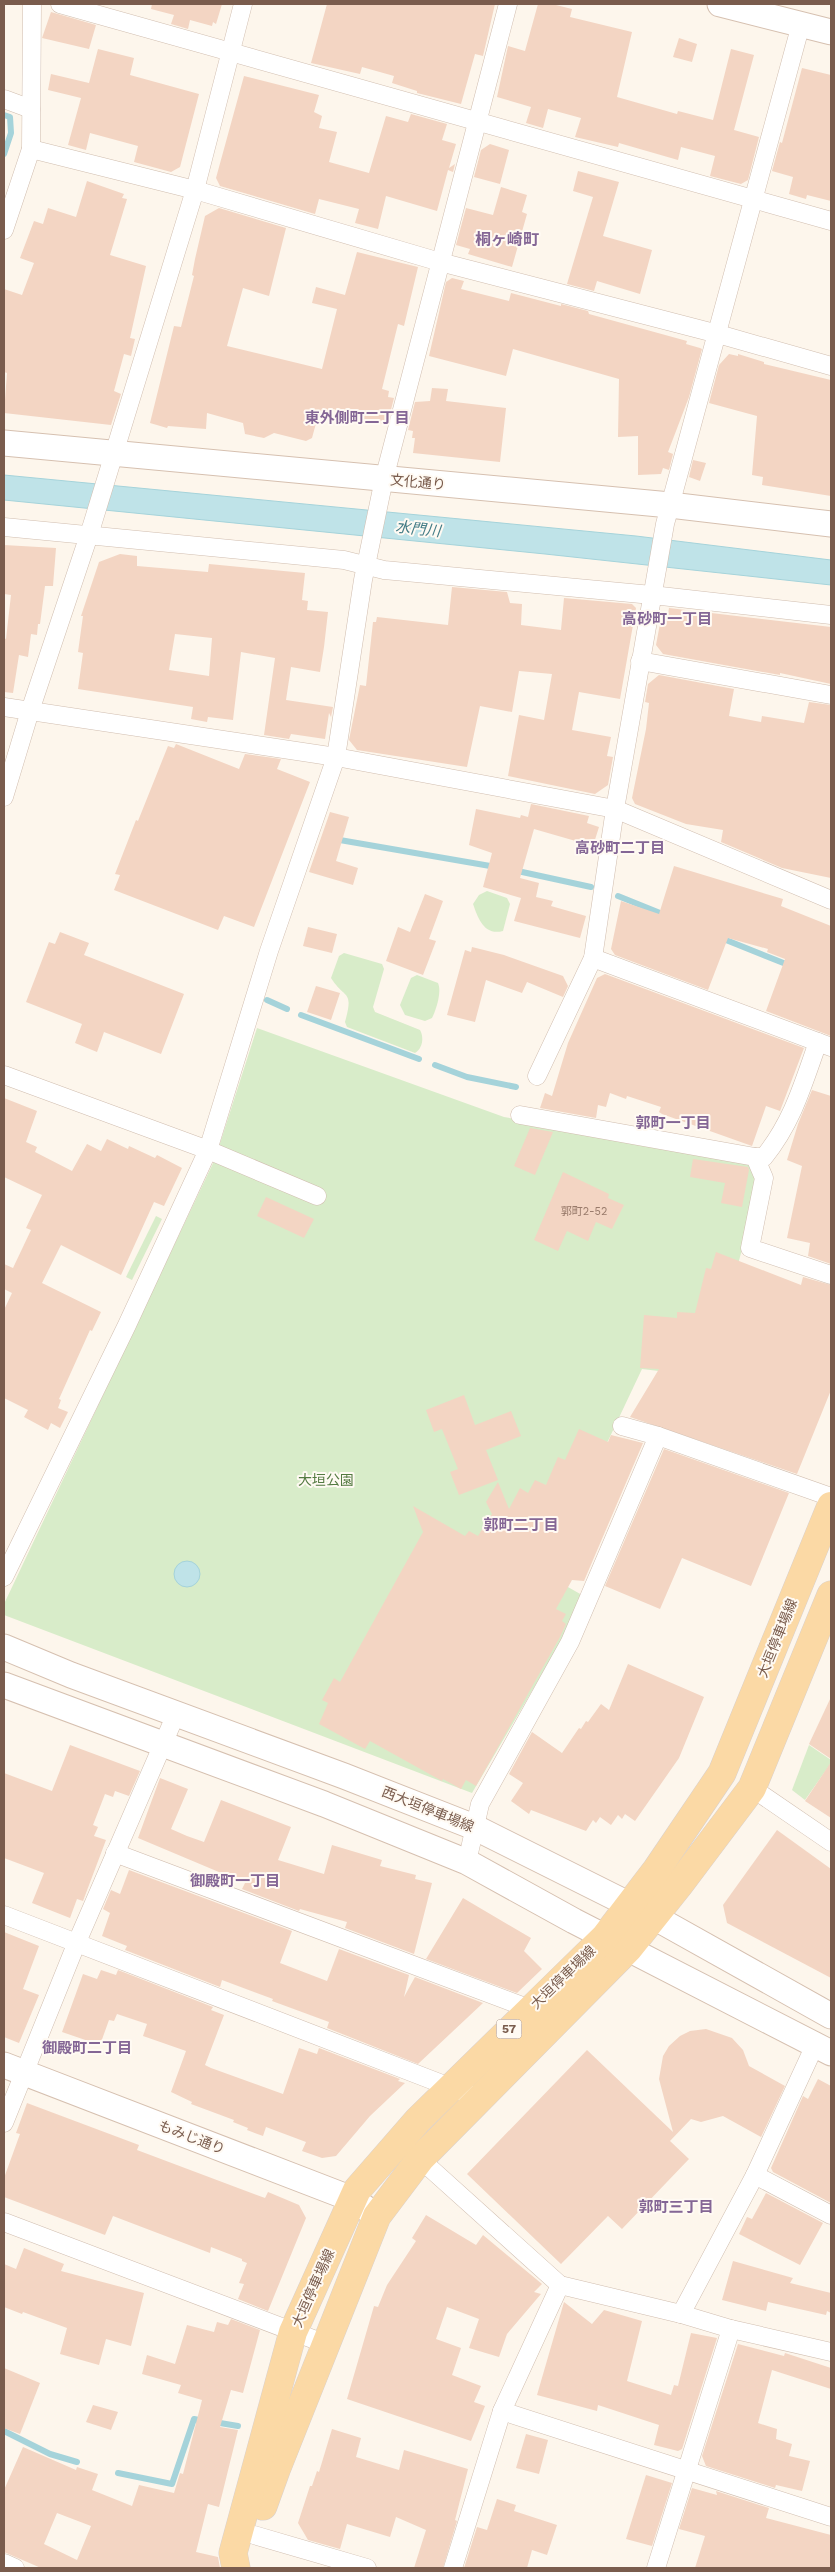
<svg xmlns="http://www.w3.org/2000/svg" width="835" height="2572" viewBox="0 0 835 2572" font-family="'Work Sans','Noto Sans JP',sans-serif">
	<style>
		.green { fill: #d8ecc9 }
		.water { fill: #bfe3e8; stroke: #a5d3da }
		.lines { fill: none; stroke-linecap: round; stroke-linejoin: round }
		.stream { stroke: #a5d3da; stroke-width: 6 }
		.building { fill: #f3d5c3; fill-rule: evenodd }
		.street-casing { stroke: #d1beb0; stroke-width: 19 }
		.secondary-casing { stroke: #d6c0b0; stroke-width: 27 }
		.primary-casing { stroke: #dad1cd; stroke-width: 29 }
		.street { stroke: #fff; stroke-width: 18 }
		.secondary { stroke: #fff; stroke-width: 25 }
		.primary { stroke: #fbd9a5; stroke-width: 28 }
		.labels { text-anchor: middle; stroke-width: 4; stroke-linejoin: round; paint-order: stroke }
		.number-label { font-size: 11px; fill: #987a6a }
		.shield { fill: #fffaf3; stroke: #a28b7f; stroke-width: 1 }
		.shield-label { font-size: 12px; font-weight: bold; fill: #7a5c4d }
		.street-label { font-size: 14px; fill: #7a5c4d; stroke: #fffaf3 }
		.park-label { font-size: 14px; fill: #537a41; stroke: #fffaf3 }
		.neighbourhood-label { font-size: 15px; font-weight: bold; fill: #846695; stroke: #fffaf3 }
		.water-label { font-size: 15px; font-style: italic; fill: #437c86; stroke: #fffaf3 }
		.quarter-label { font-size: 16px; font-weight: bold; fill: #846695; stroke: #fffaf3 }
	</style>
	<rect width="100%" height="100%" fill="#fdf6ec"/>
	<g class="green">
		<path d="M487,891L507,898L510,904L503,931C484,936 478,918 473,904L479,895Z"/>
		<path d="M344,953L382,964L384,969L373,1007L375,1012L420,1030C424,1037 423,1048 415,1053L347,1027L345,1022C354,989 345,1000 331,978L339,956Z"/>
		<path d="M417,975L438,983C442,992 436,1010 432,1018L425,1021L405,1015L400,1005L411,978Z"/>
		<path d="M257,1028L504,1117L749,1162L758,1171L757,1192L724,1318L725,1379L642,1369L545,1574L582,1595L560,1643L472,1793L4,1615V1604L215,1159Z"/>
		<path d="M156,1216L162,1219L132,1280L126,1277Z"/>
		<path d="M809,1745L831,1760V1763L805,1800L792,1790Z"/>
	</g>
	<g class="water">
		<path d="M4,475L636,536L831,560V585L545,554L4,500Z"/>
		<circle cx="187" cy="1574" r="13"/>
	</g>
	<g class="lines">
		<g class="stream">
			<path d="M4,115L10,117L11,133L4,154"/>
			<path d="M334,839L496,867"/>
			<path d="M513,870L591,887"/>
			<path d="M618,896L665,915"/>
			<path d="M721,938L791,966"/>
			<path d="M267,1000L287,1009"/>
			<path d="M301,1015L419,1059"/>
			<path d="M435,1065L467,1077L516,1087"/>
			<path d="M214,2422L238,2426"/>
			<path d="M4,2431L50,2454L77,2462"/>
			<path d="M118,2473L172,2484L194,2419L204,2421"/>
		</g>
	</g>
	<g class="building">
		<path d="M152,4H222L216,24L213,22L212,26L190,20L188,29L171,24L174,15L151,9Z"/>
		<path d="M327,4H495L483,56L475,54L461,104L417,93V91L392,83L394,76L362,67L360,74L311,63Z"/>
		<path d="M538,4H552L572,9L570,17L632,32L617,97L677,114L678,111L713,120L731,49L754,55L734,130L759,137L748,180L741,184L710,176L715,156L681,147L678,160L619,143L618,147L575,137L581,118L548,109L543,128L526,123L531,107L497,97L508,46L525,51Z"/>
		<path d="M51,12L96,25L89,49L42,38Z"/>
		<path d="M679,38L697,44L692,62L673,57Z"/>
		<path d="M98,49L134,58L130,75L199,94L180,167L171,172L134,162L138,146L90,133L86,150L68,145L81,98L48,90L51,74L89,83Z"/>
		<path d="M802,68L831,75V201L807,195L806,199L789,194L793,177L772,171L780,142L782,143Z"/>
		<path d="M244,76L319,95L314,112L322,116L319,128L337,132L329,162L369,173L386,116L408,122L411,114L447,124L442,140L456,144L449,168L455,164L453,172L448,170L437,211L386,196L378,229L355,223L359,209L319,199L315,214L220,186L216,178Z"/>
		<path d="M490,144L509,150L500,184L474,177L481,150Z"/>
		<path d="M578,171L619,182L603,236L652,250L640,294L597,281L594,291L567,284L593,197L573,191Z"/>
		<path d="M87,181L124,194L122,198L127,199L110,255L146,266L130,338L135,339L131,356L124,354L114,391L121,394L111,425L4,413L7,373L4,372V289L22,295L34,263L20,258L34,221L43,224L48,208L76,217Z"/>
		<path d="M501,187L527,195L522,212L527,214L512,267L468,254L470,249L456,245L466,208L493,215Z"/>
		<path d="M219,208L286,228L269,296L243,288L227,346L322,369L337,309L312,303L316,287L345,295L357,252L418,267L404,326L398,324L382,389L389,391L388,397L394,398L387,425L342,414L334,409L318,416L312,438L306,441L274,433L264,438L245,434L243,423L207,413L206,429L168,426L167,428L150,423L174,326L181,327L194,276L192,275L195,259L205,216Z"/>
		<path d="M452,278L464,281L461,289L509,301L511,293L561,306V304L588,311L589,314L687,341L686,344L700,348L702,349L689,397L668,452L673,454L669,470L663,468L661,474L638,475V436L618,437L619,379L513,349L506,376L429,356L446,282Z"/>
		<path d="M729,354L738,356V354L764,362V364L831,380V496L762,485L763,477L752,475L757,416L709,403L719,365Z"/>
		<path d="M432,388L448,389L446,401L506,408L500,462L413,453L415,438H412L413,431L408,430L415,402L430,401Z"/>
		<path d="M693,460L706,463L700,481L689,477Z"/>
		<path d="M4,545L56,548L53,586H45L40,624H38L37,635L31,634L28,657L19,655L13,693L4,692V638L6,639L11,595L4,594Z"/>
		<path d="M120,554L137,556V566L208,572L209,564L305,573L302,600L308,601L307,610L328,612L324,647L320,672L291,667L286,700L333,707L331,717L329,713L325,739L291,734L289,739L264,735L275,658L241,652L233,720L208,717L207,722L191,719L193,707L78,689L83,653L78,652L83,616H81L99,562ZM175,634L212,638L209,676L169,670Z"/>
		<path d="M452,587L507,592L510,603L522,604L521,625L561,630L564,598L632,604L636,608L620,699L579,692L572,730L611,737L607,756L613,757L608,785L595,794L508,776L519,715L544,720L552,674L519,671L512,712L480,706L467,767L357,750L349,740L360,685L366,686L373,622H376L377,617L448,625Z"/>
		<path d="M669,608L831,627V684L780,673V675L663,654L656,645L662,613L668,614Z"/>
		<path d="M659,675L734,689L729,716L761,722L762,716L804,723L809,702L831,705V878L782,868L721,842L723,830L686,824L635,804L632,798L646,729L649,703L645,702L648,684Z"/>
		<path d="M176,744L239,769L245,754L281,759L277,769L310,782L254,927L224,916L218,930L114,890L120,875L115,874L136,820L138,821L168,746L174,748Z"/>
		<path d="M531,804L589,816L587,823L599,827L593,846L534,829L520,878L539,883L536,897L553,901L551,906L586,916L580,938L514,921L521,898L483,887L492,853L469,845L476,809L520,818L521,815L528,817Z"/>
		<path d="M330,812L349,817L336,861L358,868L353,885L309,872Z"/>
		<path d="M674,866L783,899L781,906L831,926V1036L766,1011L785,959L767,952L768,949L728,938L708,990L615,955L611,949L621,901L659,914Z"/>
		<path d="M425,894L443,901L429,939L436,941L423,975L386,961L398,927L410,932Z"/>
		<path d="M308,927L337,934L332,953L303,946Z"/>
		<path d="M60,932L89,943L84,955L184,994L161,1054L104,1032L97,1052L75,1043L82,1024L26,1002L49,942L55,944Z"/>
		<path d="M472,947L504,955L563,976L568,986L563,997L527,982L522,993L486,980L475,1022L447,1015L465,950L471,952Z"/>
		<path d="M605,974L804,1048L780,1111L766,1106L752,1146L662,1114L659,1112L661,1107L627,1096L626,1099L610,1093L606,1107L598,1105L596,1118L540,1108L545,1093L552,1096L568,1043L597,978Z"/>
		<path d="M316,986L340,993L331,1020L307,1012Z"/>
		<path d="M812,1090L831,1096V1264L808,1256L810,1243L787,1238L802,1166L787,1160L798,1124Z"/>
		<path d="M4,1098L37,1111L26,1142L37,1147L35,1152L72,1171L87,1144L101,1151L107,1139L128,1149L129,1146L155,1158L157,1155L182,1168L164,1206L154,1202L121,1275L61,1245L42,1283L101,1312L92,1331L90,1330L59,1399L61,1400L58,1408L68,1412L60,1428L51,1423L48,1430L24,1417L28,1410L4,1398V1310L12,1293L4,1289V1264L13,1268L31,1230L26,1228L42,1195L4,1177Z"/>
		<path d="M530,1128L553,1132L535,1175L514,1166Z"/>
		<path d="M693,1159L748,1167L749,1170L742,1207L721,1203L725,1183L690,1177Z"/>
		<path d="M563,1172L609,1194L608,1198L624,1205L612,1229L596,1222L588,1241L567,1231L558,1251L534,1240Z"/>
		<path d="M266,1197L314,1219L304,1238L257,1216Z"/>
		<path d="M716,1252L801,1285L803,1277L831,1285V1390L797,1474L630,1417L659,1369L640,1368L644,1315L677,1318V1312L695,1313L706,1268L711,1269Z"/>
		<path d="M464,1395L475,1425L511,1411L521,1436L486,1450L498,1480L459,1495L450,1472L458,1469L442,1429L434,1432L426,1410Z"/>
		<path d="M579,1429L608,1442L611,1435L643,1443L584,1581L572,1580L556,1609L566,1614L562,1621L566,1624L560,1637L476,1786L466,1780L461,1789L443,1779L442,1781L370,1741L365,1749L319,1724L328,1703L322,1700L334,1678L340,1682L423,1532L413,1506L465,1536L469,1531L478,1536L492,1514L486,1502L498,1482L509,1509L520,1488L528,1493L535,1480L546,1485L558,1457L565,1460Z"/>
		<path d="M664,1449L789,1493L751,1586L682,1558L660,1609L605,1586Z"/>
		<path d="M628,1664L704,1697L679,1758L635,1821L625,1814L622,1819L618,1815L611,1825L600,1817L596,1823L593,1820L586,1831L531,1810L529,1814L511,1801L523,1783L509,1774L532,1732L562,1753L579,1728L581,1729L586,1721L588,1722L601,1704L609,1710Z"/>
		<path d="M831,1697V1759L809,1744Z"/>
		<path d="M70,1745L140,1771L129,1796L115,1791L113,1797L105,1794L93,1825L98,1827L94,1836L106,1840L83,1901L77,1899L70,1918L32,1903L44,1873L4,1858V1773L52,1791Z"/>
		<path d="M831,1762V1818L805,1801Z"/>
		<path d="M160,1778L188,1789L171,1829L187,1836L204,1842L221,1800L291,1827L278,1860L324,1874L332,1845L382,1860L380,1866L416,1875L415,1879L432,1883L414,1954L345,1928L347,1922L300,1909L299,1911L242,1889L245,1883L138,1838Z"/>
		<path d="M777,1830L831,1869V1978L727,1923L723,1905Z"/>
		<path d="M129,1870L292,1931L280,1963L327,1981L339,1949L409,1975L404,1997L415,1977L483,2003L418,2064L327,2028L329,2022L272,2001L273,1999L222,1980L220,1987L125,1950L127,1946L102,1936L110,1913L103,1909L111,1890L120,1894Z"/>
		<path d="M463,1898L531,1938L524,1951L542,1969L517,1993L426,1959Z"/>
		<path d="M4,1932L39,1946L23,1989L39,1995L19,2043L4,2037Z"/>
		<path d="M101,1970L116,1975L118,1970L213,2007L211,2010L224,2015L205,2065L211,2068L283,2094L299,2048L317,2054L319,2048L400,2079L398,2081L405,2083L370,2116L336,2156L322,2158L302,2151L306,2142L266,2127L263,2136L247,2130L248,2128L233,2122L234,2120L191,2104L192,2102L171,2092L186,2051L143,2036L147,2024L117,2014L114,2021L109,2020L100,2045L62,2032L83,1974L97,1979Z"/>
		<path d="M706,2029L732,2038L743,2050L749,2066L785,2086L761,2137L723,2116L701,2122L691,2119L670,2141L689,2159L622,2229L608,2216L561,2264L467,2174L587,2050L673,2132L659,2079L663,2056L669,2046L680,2036L690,2031Z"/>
		<path d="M818,2079L831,2086V2203L773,2172L771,2168L803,2096L808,2099Z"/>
		<path d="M27,2103L139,2145L137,2150L265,2198L268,2192L299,2205L306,2218L268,2311L238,2299L244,2284L239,2283L247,2263L242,2261V2259L211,2247L210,2253L113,2216L105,2235L4,2197V2178L20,2134L16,2133Z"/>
		<path d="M766,2193L823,2223L800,2265L739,2234L747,2217L752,2219Z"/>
		<path d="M426,2215L476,2245L483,2235L542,2284L534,2292L541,2294L507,2334L499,2357L469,2348L479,2319L447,2307L436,2339L461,2348L452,2375L481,2386L474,2402L485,2406L471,2441L347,2399L374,2306L378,2307L387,2285L416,2241L412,2238Z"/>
		<path d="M24,2248L64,2264L61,2271L144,2293L131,2346L106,2339L99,2365L60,2354L67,2328L23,2312L22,2314L4,2307V2264L16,2269Z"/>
		<path d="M733,2261L793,2278L790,2283L831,2293V2313L827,2311L826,2315L768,2302L766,2311L722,2300Z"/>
		<path d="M564,2302L592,2324L604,2310L642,2321L627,2381L671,2395L674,2385L678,2386L691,2333L717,2338L682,2449L678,2451L654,2445L659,2425L598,2405L597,2411L537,2395Z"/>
		<path d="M231,2319L260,2330L243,2393L231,2390L220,2427L238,2430L219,2507L208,2504L196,2552L218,2557L220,2568H41L4,2552V2490L23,2447L76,2470L77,2467L98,2474L92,2490L132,2506L139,2485L174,2493L180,2473L183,2474L202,2400L178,2393L181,2385L142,2374L147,2355L175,2364L187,2325L214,2332L217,2322L228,2325ZM57,2513L91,2526L77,2560L44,2544Z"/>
		<path d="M738,2344L784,2356L785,2353L831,2368V2389L772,2370L758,2423L777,2429L776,2439L792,2444L789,2456L810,2461L802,2491L776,2485L775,2488L706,2466L702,2456Z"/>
		<path d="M4,2368L40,2383L20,2434L4,2428Z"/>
		<path d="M93,2405L118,2412L111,2430L86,2422Z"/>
		<path d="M332,2429L361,2438L356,2457L399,2470L404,2450L468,2469L455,2520L457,2521L443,2568H414L426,2530L396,2517L390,2537L347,2524L340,2549L308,2540L298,2523L310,2486H312L317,2471L319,2472Z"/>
		<path d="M526,2434L548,2440L539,2474L516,2468Z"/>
		<path d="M646,2475L672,2483L652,2546L626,2539Z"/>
		<path d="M692,2488L717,2495L716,2491L769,2508L766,2518L831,2535V2568H695L705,2536L679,2529Z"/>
		<path d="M497,2499L516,2505L514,2511L557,2525L547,2555L532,2550L527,2568H464L477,2527L487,2530Z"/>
	</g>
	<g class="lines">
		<g class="street-casing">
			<g id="street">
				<path d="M60,4L831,221"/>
				<path d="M4,99L31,109"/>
				<path d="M31,149L195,190L440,262L718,334L831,366"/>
				<path d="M4,230L31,149L32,4"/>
				<path d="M4,527L344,560L384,570L652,595L831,615"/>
				<path d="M640,661L831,695"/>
				<path d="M4,707L336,757L615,809L831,900"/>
				<path d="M4,797L30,711L89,535L195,190L243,4"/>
				<path d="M593,958L831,1047"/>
				<path d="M4,1075L208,1150L317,1196"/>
				<path d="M537,1076L593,958L615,809L665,524L801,24"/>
				<path d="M520,1115L755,1157L764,1178L750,1248L831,1275"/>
				<path d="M755,1157H764C793,1121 803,1084 818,1042"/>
				<path d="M622,1426L658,1436L831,1497"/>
				<path d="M4,1577L127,1325L208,1150L269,951L336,757L363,580L384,479L508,4"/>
				<path d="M752,1788L831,1842"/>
				<path d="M115,1853L538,2012"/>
				<path d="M467,1862L480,1804L570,1642L658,1436"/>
				<path d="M4,1915L481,2099"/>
				<path d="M4,2123L77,1942L176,1714"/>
				<path d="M420,2159L560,2285L681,2314L731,2329L831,2352"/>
				<path d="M755,2175L831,2215"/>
				<path d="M4,2222L326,2344"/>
				<path d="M681,2314L755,2175L815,2045"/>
				<path d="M502,2411L831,2517"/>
				<path d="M254,2535L367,2568"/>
				<path d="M4,2563L15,2568"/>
				<path d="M453,2568L502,2411L560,2285"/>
				<path d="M656,2568L731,2329"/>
			</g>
		</g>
		<g class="secondary-casing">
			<g id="secondary">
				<path d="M720,4L831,32"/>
				<path d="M4,443L670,505L831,524"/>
				<path d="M4,1647L71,1675L344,1776L474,1827L654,1917L831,2016"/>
				<path d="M4,1685L324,1804L467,1862L574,1921L831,2053"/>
				<path d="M4,2065L352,2199L377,2216"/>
			</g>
		</g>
		<g class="primary-casing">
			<g id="primary">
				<path d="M263,2506L276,2470L377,2216L420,2159L628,1949L679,1885L752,1788L831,1595"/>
				<path d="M236,2568L233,2553L293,2332L357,2190L418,2120L605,1937L657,1869L722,1773L831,1506"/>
			</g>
		</g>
		<use href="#street" class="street"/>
		<use href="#secondary" class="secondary"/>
		<use href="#primary" class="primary"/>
	</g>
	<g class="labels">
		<g class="number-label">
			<text x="584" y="1215">郭町2-52</text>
		</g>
		<rect class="shield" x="496.5" y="2019.5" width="25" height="19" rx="4"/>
		<g class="shield-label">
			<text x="509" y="2033">57</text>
		</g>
		<g class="street-label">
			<text transform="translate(418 482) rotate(5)" y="5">文化通り</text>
			<text transform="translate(777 1638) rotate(-68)" y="5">大垣停車場線</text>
			<text transform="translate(428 1809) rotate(22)" y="5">西大垣停車場線</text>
			<text transform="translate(563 1977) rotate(-44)" y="5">大垣停車場線</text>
			<text transform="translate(192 2137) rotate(21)" y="5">もみじ通り</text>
			<text transform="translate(313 2288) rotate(-66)" y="5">大垣停車場線</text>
		</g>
		<g class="park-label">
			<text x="326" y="1485">大垣公園</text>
		</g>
		<g class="neighbourhood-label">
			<text x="357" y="423">東外側町二丁目</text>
			<text x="667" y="624">高砂町一丁目</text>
			<text x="620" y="853">高砂町二丁目</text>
			<text x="673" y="1128">郭町一丁目</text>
			<text x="521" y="1530">郭町二丁目</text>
			<text x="235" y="1886">御殿町一丁目</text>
			<text x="87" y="2053">御殿町二丁目</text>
			<text x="676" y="2212">郭町三丁目</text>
		</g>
		<g class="water-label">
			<text transform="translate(418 529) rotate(6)" y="5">水門川</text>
		</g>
		<g class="quarter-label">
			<text x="507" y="245">桐ヶ崎町</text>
		</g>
	</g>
	<rect width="835" height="2572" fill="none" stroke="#7a5c4d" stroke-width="10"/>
</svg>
